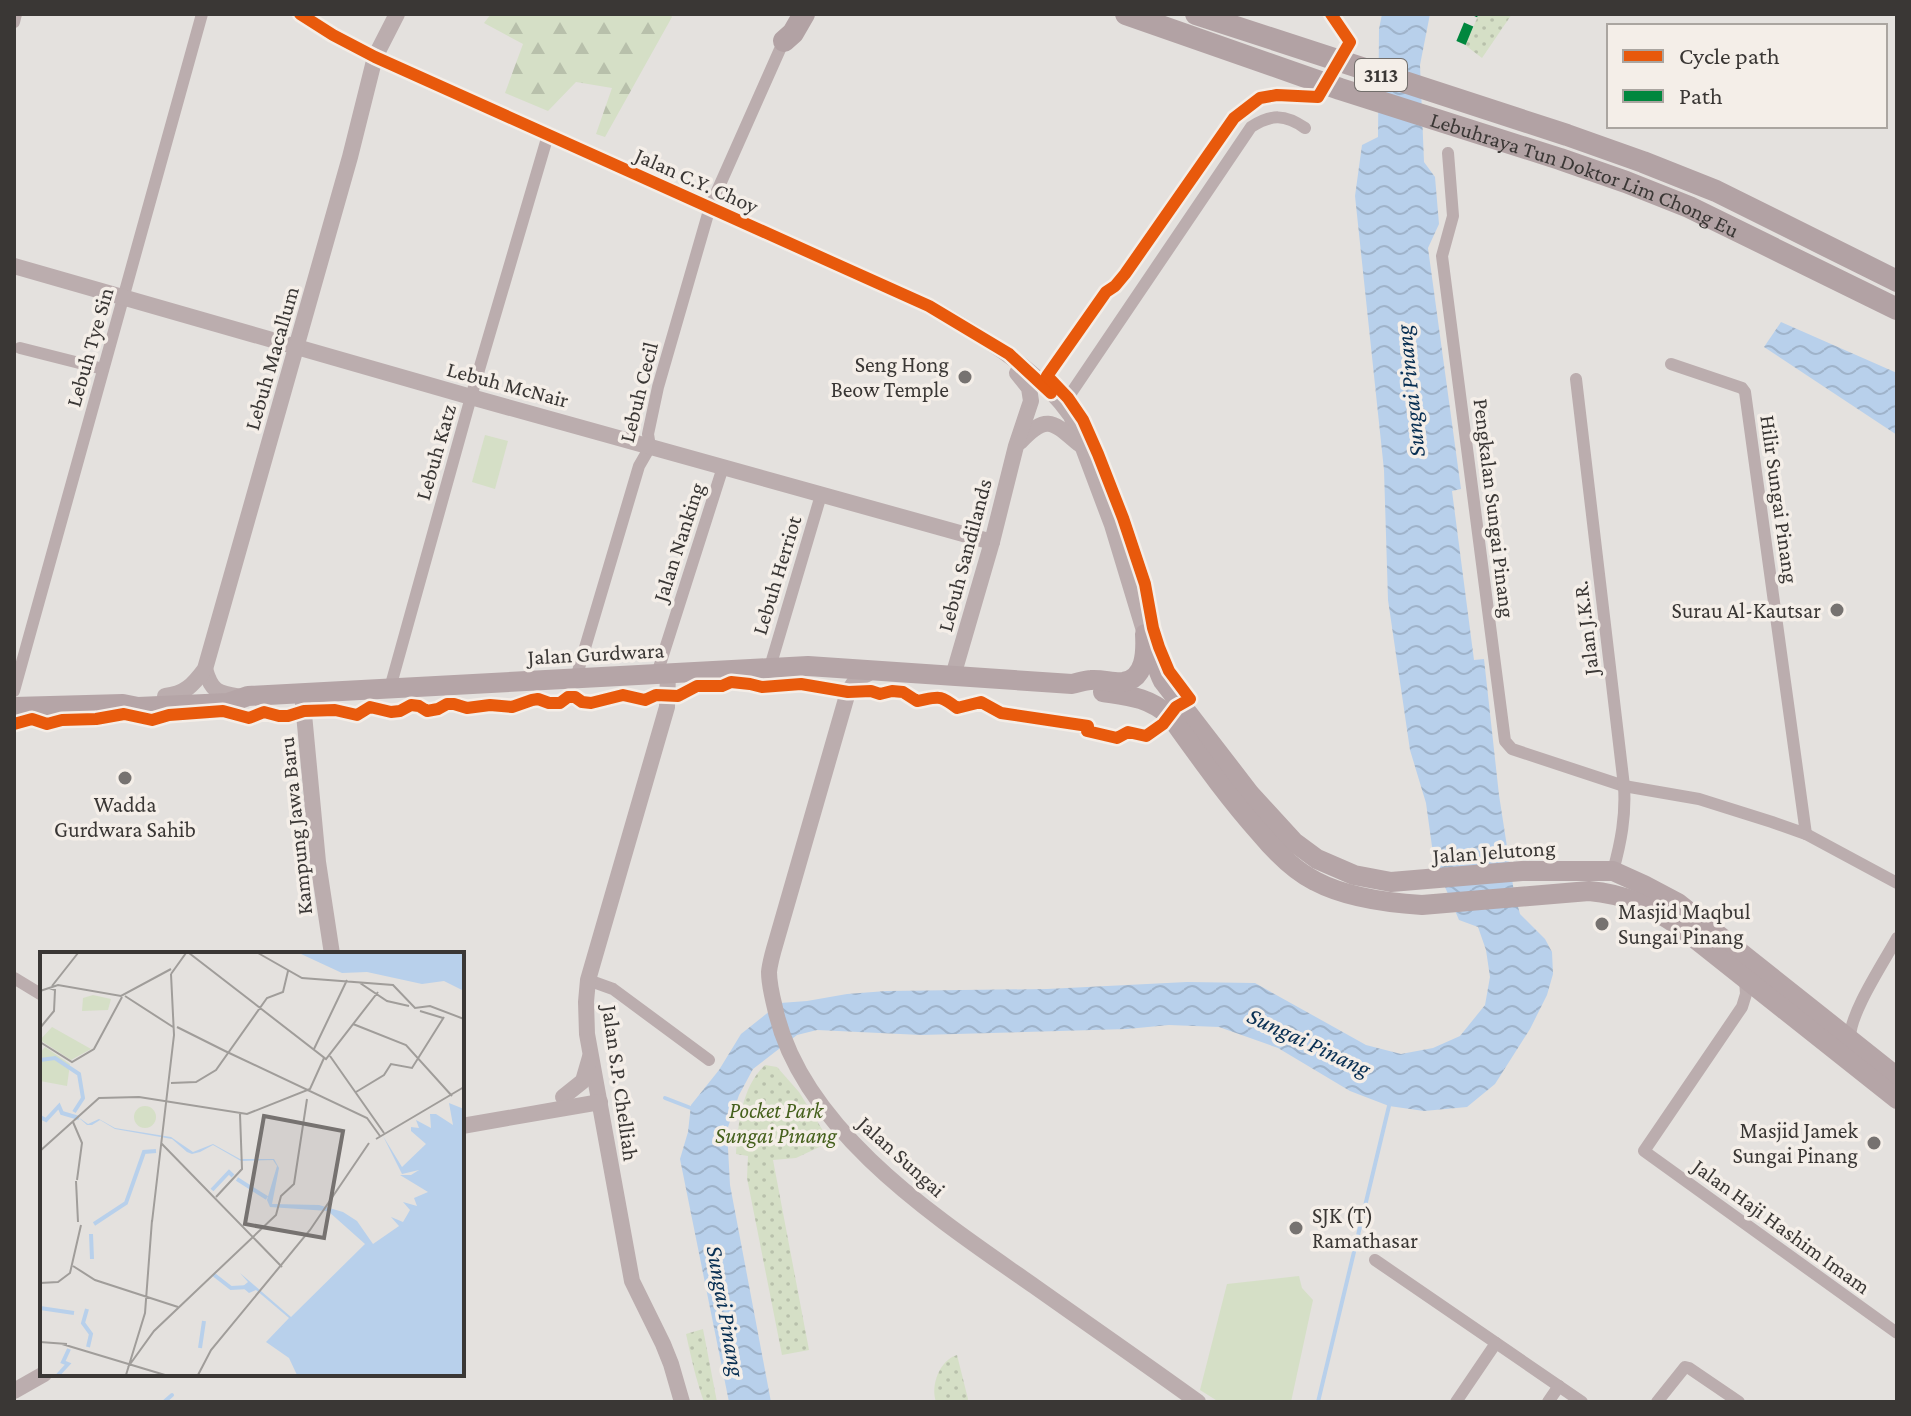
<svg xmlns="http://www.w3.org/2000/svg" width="1911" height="1416" viewBox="0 0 1911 1416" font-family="'Crimson Pro',serif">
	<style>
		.green { fill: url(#green-dots) }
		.forest { fill: url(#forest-firs) }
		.pitch { fill: #d5dfc6 }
		.water { fill: url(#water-waves) }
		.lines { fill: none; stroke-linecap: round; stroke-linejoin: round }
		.stream { stroke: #b8d0eb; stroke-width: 4 }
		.minor { stroke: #bbadae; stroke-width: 12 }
		.tertiary { stroke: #bbadae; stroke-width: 16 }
		.primary { stroke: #b5a5a7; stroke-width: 20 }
		.trunk { stroke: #b2a2a4; stroke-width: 22 }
		.quiet { stroke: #00873e; stroke-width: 10; stroke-dasharray: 20 10; stroke-linecap: butt }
		.cycleway-casing { stroke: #f4eee8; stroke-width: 17 }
		.cycleway { stroke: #e8590c; stroke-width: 12 }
		.poi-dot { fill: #767270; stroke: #f4eee8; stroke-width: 3 }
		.labels { text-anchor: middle; stroke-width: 7; stroke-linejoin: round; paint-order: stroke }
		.shield { fill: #f4eee8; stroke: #726e6b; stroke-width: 2 }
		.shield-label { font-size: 20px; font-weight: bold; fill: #3a3735 }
		.street-label { font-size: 22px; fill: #3a3735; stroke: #f4eee8 }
		.poi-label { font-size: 22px; fill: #3a3735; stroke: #f4eee8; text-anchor: end }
		.park-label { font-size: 22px; font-style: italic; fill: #45601c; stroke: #f4eee8 }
		.water-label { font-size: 24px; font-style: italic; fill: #072e52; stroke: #f4eee8 }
		.inset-river { fill: none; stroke: #b8d0eb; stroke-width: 4 }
		.inset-road { fill: none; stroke: #a09d9a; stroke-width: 2 }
		.view { fill: #767270; fill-opacity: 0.15; stroke: #767270; stroke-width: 4 }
		.inset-edge { fill: none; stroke: #3a3735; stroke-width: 4 }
	</style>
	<defs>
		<pattern id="green-dots" width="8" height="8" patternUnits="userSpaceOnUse" patternTransform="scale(2)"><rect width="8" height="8" fill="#d5dfc6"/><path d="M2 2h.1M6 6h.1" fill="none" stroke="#b8c0ab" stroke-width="1.8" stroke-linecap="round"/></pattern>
		<pattern id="forest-firs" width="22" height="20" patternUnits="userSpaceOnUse" patternTransform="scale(2)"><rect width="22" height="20" fill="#d5dfc6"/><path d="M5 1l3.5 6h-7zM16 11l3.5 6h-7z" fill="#b8c0ab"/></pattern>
		<pattern id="water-waves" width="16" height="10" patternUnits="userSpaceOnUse" patternTransform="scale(2)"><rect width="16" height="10" fill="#b8d0eb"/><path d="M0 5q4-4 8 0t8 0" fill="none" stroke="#9fb3ca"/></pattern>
	</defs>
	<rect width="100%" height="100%" fill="#e4e1de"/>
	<g class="green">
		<path d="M1479,14H1512L1482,58L1465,45Z"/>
		<path d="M765,1065L777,1067L799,1092L830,1142L796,1158L773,1160L809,1350L782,1355L747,1178L748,1156L736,1154C738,1124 742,1086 765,1065Z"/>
		<path d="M703,1329L717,1402H704C696,1380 691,1357 686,1334Z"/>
		<path d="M957,1355L968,1399L967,1402H936C930,1385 940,1360 957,1355Z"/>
	</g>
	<path class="forest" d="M491,14H670L672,17L605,137L596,134L612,88L576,82L548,111L505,93L523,44L484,23Z"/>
	<g class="pitch">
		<path d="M485,435L508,441L495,489L472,482Z"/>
		<path d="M1299,1276L1302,1288L1313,1300L1291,1402H1219L1200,1390L1227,1284Z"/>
	</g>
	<g class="water">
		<path d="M1382,14H1430L1420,65L1424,162L1435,177L1439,224L1428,248L1461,489L1452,491L1474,660L1484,659L1499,795L1514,892L1520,914L1545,939L1552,952L1553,974L1547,995L1530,1029L1495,1084L1467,1107L1424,1111L1389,1106L1350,1091L1278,1048L1219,1027L1169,1025L1127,1029L921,1035L817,1030L797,1035L753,1069L739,1095L727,1130L730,1185L771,1402H729L680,1159L688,1132L691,1105L719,1070L741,1034L780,1003L807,1001L847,994L886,991L1047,989L1187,982L1255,983L1366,1045L1401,1054L1433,1048L1460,1036L1485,1005L1490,977L1486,950L1478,927L1459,920L1434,861L1426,803L1410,750L1388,600L1384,470L1355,196L1362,145L1378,137L1379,29Z"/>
		<path d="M1781,322L1897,373V435L1764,347Z"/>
	</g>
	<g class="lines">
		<g class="stream">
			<path d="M665,1098L696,1110"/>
			<path d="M164,1402L172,1395"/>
			<path d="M1318,1402L1389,1106"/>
		</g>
		<g class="minor">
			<path d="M14,22L16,14"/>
			<path d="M1448,153L1453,216L1442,256L1505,741L1512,749L1624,786L1699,799L1772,822L1806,834L1897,883"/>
			<path d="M20,348L103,369"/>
			<path d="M1671,364L1742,388L1745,392L1806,834"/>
			<path d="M1576,379L1624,786C1626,816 1621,842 1613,871"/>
			<path d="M1063,405L1251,127C1271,114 1285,114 1305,128"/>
			<path d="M770,667L821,495"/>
			<path d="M657,674L723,467"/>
			<path d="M576,678L639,466L650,447L648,434L658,387L710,207L785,38"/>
			<path d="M390,688L471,397L548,135"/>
			<path d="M14,691L202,14"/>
			<path d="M14,978L42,995"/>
			<path d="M1745,979L1746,994L1742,1007L1644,1151L1897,1333"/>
			<path d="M588,980L613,989L709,1060"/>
			<path d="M1850,1039C1849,1014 1884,962 1897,938"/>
			<path d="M1375,1260L1582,1402"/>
			<path d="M1456,1402L1496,1343"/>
			<path d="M1548,1402L1559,1386"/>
			<path d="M1657,1402L1685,1367L1689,1368L1739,1402"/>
		</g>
		<g class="tertiary">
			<path d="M300,14L333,35L375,57L929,306C979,335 1037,367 1071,416L1112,525L1145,634"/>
			<path d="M14,266L471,397L992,542"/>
			<path d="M1020,442C1047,413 1053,422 1079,444"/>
			<path d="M205,669C212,693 218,693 241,697"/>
			<path d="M873,671L856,680L848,692L776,942C773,952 770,962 769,972C769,984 772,996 775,1008C801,1130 938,1219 1034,1286C1089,1325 1144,1363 1198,1402"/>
			<path d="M668,673L667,707L588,980L586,1002L587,1034L632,1281L663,1344L671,1364L682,1402"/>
			<path d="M953,676L992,542L1016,446L1031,401L1029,388L1017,373"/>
			<path d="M302,693L318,862L332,954"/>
			<path d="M165,696C185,694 193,685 205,669L350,157L375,57L397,14"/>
			<path d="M563,1097L583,1081L590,1057"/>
			<path d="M462,1126L600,1102"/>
			<path d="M14,1391L44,1374"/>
		</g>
		<g class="primary">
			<path d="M1149,642C1155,655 1156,668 1163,681L1250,794L1294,842L1317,859L1354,875L1391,882L1522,871H1613L1644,885L1678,903L1897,1077"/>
			<path d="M1103,692C1130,696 1148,697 1170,716C1199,756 1227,796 1260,833C1275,851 1293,870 1315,881C1345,897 1389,903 1422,905L1589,891C1625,894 1649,906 1679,926L1897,1099"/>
			<path d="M14,707L123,704L138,707L228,703L248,696L808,666L1072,684C1078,683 1085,680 1091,680C1102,679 1113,683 1123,682C1146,679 1146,651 1145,634"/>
		</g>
		<g class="trunk">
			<path id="s1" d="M1126,14L1340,89L1560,159L1626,182L1689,207L1897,309"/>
			<path d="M1196,14L1567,135L1643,162L1716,191L1897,281"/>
			<path d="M784,41L793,33L804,14"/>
		</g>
		<path class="quiet" d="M1461,43L1473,14"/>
		<g class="cycleway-casing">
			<g id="cycleway">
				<path d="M300,14L333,35L375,57L929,306L1009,354L1051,393"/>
				<path d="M14,724L32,719L47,724L62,720L96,719L124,714L152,720L169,715L223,711L249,718L264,712L279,716H288L304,711L335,710L357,715L370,707L391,712L400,711L411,705L419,706L427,711L438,709L447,704H454L467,708L490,705L512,707L532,700L538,699L549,703H560L568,697H575L582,702L591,703L623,695L645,700L656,695L678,696L697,686H722L731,682L750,684L762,687L801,684L848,692L871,691L880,694L892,691L903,692L917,701C939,697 939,694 957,708L981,702L1001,713L1088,726L1087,731L1117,738L1128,732L1146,736L1163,724L1176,707L1190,699L1169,671L1159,647L1153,628L1145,584L1123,518L1098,454L1083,420L1068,398L1047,376L1106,292L1115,286L1125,274L1234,118L1260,98L1277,95L1318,97L1350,42L1331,14"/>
			</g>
		</g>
		<use href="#cycleway" class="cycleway"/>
	</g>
	<g class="poi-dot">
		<circle cx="965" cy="377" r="8"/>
		<circle cx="1837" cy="610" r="8"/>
		<circle cx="125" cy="778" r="8"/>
		<circle cx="1602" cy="924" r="8"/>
		<circle cx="1874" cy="1143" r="8"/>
		<circle cx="1296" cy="1228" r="8"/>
	</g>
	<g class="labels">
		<rect class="shield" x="1355" y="59" width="52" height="32" rx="6"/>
		<g class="shield-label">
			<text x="1381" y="82">3113</text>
		</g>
		<g class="street-label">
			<text dy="8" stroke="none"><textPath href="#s1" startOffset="486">Lebuhraya Tun Doktor Lim Chong Eu</textPath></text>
			<text transform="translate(697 180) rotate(24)" y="8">Jalan C.Y. Choy</text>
			<text transform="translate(89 347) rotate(-74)" y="8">Lebuh Tye Sin</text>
			<text transform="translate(271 358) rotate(-74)" y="8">Lebuh Macallum</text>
			<text transform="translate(508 384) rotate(15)" y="8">Lebuh McNair</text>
			<text transform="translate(638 392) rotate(-76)" y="8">Lebuh Cecil</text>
			<text transform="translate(435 452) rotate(-74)" y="8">Lebuh Katz</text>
			<text transform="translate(1780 499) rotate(82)" y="8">Hilir Sungai Pinang</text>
			<text transform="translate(1495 508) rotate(83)" y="8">Pengkalan Sungai Pinang</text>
			<text transform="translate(678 542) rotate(-72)" y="8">Jalan Nanking</text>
			<text transform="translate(964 555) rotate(-75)" y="8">Lebuh Sandilands</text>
			<text transform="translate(776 575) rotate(-73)" y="8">Lebuh Herriot</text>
			<text transform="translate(1585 628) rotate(-97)" y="8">Jalan J.K.R.</text>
			<text transform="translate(596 653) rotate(-3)" y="8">Jalan Gurdwara</text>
			<text transform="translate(295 826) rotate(-96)" y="8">Kampung Jawa Baru</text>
			<text transform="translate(1494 851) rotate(-4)" y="8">Jalan Jelutong</text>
			<text transform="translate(621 1083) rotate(82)" y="8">Jalan S.P. Chelliah</text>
			<text transform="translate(902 1156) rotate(42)" y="8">Jalan Sungai</text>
			<text transform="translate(1782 1226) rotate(36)" y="8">Jalan Haji Hashim Imam</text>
		</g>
		<g class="poi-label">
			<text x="949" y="372">Seng Hong<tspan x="949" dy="25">Beow Temple</tspan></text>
			<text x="1821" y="618">Surau Al-Kautsar</text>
			<text x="125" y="812" text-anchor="middle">Wadda<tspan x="125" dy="25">Gurdwara Sahib</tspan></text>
			<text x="1618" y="919" text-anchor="start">Masjid Maqbul<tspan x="1618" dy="25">Sungai Pinang</tspan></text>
			<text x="1858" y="1138">Masjid Jamek<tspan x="1858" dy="25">Sungai Pinang</tspan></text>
			<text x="1312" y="1223" text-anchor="start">SJK (T)<tspan x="1312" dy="25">Ramathasar</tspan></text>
		</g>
		<g class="park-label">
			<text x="776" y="1118">Pocket Park<tspan x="776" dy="25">Sungai Pinang</tspan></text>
		</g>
		<g class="water-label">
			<text transform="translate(1410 391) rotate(-96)" y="8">Sungai Pinang</text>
			<text transform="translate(1309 1042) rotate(25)" y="8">Sungai Pinang</text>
			<text transform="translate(726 1311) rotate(80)" y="8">Sungai Pinang</text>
		</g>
	</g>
	<g transform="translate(40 952)">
		<rect width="424" height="424" fill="#e4e1de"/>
		<path d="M5,95L30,112L27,134L0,129V101Z" fill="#d5dfc6"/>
		<path d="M53,43L71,47L68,58L42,59L43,46ZM12,75L51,97L31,108L0,88ZM94 165a11 11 0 1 1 22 0a11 11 0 1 1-22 0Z" fill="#d5dfc6"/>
		<path d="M424,1V39L404,29L382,32L327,20L302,21L261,2ZM409,151L424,157V423H257L249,406L226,390L249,366L216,338L209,341L202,335L208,330L200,321L251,365L325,292L288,259L230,255L227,248L237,214L233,208L201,209L173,193L160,200L152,202L147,200L132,187L75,177L60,168L52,173H47L38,165L48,172L59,167L75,176L131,185L153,200L173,192L200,207H234L239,216L232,252L279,253L303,260L317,269L333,292L359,274L351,265L363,270L370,258L363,250L377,254L374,246L388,240L360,223H371L379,218L362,222L343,184L362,215L386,192L371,179V175L379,176L376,168L391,176L390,162H396L413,173Z" fill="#b8d0eb"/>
		<path class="inset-river" d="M0,108L15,106L39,122L43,146L34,160M0,165L6,168L19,154L22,161L39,166M197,227L227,246M172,238L189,220L193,224M54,272L86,251L104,200L116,199M51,282L52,307M173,322L191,336L209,335M0,356L34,361M47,357L43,371L51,382L48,395M160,396L164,369M18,423L28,412L23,410L29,397"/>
		<path class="inset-road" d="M149,1L286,107L338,40M218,1L262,26L353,33L375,56L390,54L424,67M131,22L146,1M320,31L347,49L369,54M12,34L38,1M0,39L18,33L81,44L131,17M85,44L133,75M380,59L403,66M313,72L366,93L412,144M137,75L189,101M0,76L14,59L15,38L9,36M0,90L32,110L54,97L82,45M274,97L307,28M185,99L327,166L340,184M290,104L344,181M131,131L156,130L176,118L227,46L243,40L248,19M316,140L344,123L351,112L372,116L404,65M33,170L42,191L37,228M336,187L424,135M121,191L242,315M0,199L59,146L99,145L207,162L270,137L284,106M36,229L38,270M176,245L202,217L200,162M112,270L134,83L131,22M33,314L55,328L138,355M0,331L18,330L30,321L41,273M0,390L27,392M22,392L125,423M88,415L114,379L236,263L241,244L254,232L267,147M86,423L105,361L112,268M158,423L171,398L270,278L329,191"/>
		<path class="view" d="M224,164L303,179L284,286L205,272Z"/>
		<rect width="424" height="424" class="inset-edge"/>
	</g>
	<rect width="1911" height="1416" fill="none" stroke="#3a3735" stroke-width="32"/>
	<rect x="1607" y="24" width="280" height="104" fill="#f4eee8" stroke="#aaa5a0" stroke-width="2"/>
	<rect x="1623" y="50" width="40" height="12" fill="#e8590c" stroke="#aaa5a0" stroke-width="2"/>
	<text x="1679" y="64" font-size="24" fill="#3a3735">Cycle path</text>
	<rect x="1623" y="90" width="40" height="12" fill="#00873e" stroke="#aaa5a0" stroke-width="2"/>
	<text x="1679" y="104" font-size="24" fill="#3a3735">Path</text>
</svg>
